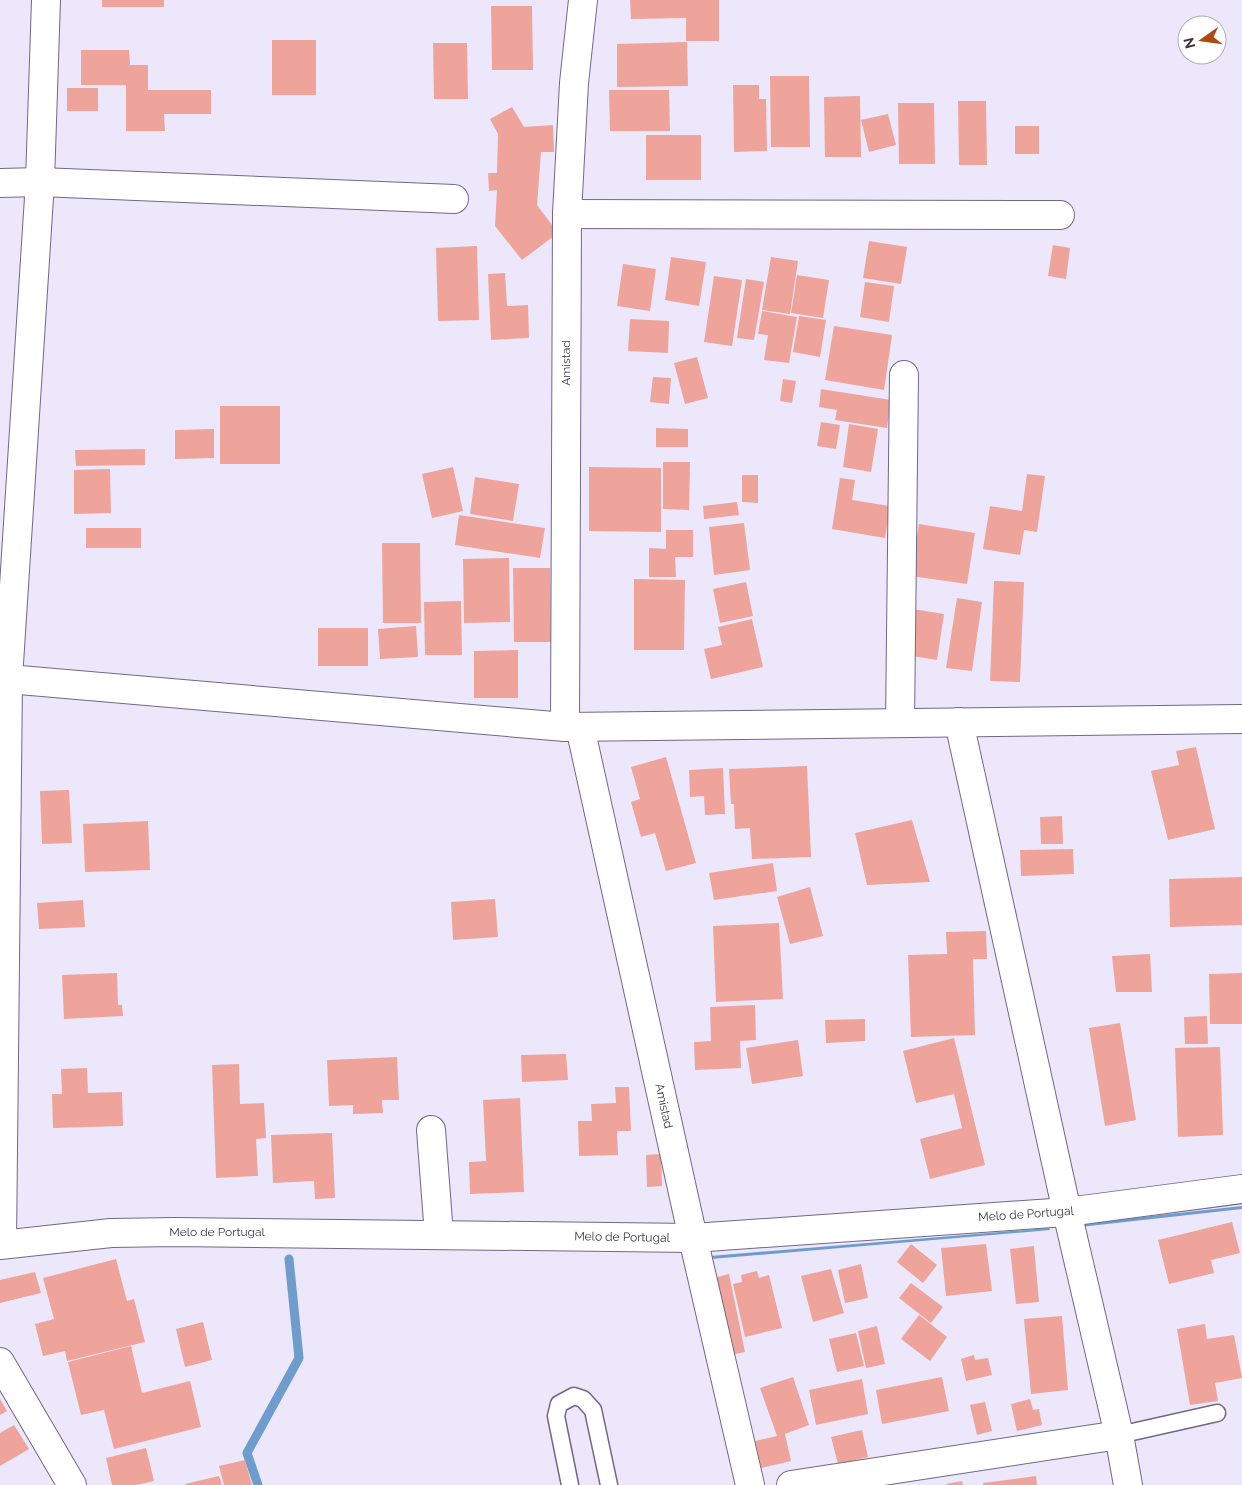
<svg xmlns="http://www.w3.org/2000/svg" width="1242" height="1485" viewBox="0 0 1242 1485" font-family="Raleway,sans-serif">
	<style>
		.water { fill: #6d9ccd }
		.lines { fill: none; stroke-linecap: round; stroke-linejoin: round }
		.stream { stroke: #6d9ccd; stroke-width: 9 }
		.building { fill: #eea49b }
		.lane-casing { stroke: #716885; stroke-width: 19 }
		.street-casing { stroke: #716885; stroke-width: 30 }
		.lane { stroke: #fff; stroke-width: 16 }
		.street { stroke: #fff; stroke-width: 28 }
		.labels { text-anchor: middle; stroke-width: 4.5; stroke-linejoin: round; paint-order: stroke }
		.street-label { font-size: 12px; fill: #3a3743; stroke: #fff }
	</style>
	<rect width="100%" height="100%" fill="#ece7fb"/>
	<g class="water">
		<path d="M1242,1206V1209L1080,1227L1079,1224Z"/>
		<path d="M1049,1228L1050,1230L711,1259L710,1256Z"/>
	</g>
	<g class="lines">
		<path class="stream" d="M258,1485L247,1453L299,1358L289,1259"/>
	</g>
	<g class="building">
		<rect x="102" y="0" width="62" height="7"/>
		<path d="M630,0H719V41H686V18L631,19Z"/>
		<path d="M491,6H532L533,70H492Z"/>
		<rect x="272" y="40" width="44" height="55"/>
		<path d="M687,42L688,86L617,87V44Z"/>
		<path d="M433,43H467L468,99H434Z"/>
		<path d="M81,50H129L130,65H148V90H211V114H164L165,131H126V85H81Z"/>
		<path d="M770,76H809L810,147H771Z"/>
		<path d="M733,85H759V99H766L767,151L734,152Z"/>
		<rect x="67" y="88" width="31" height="23"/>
		<path d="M609,90H669L670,131H610Z"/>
		<path d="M860,96L861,157H825L824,97Z"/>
		<path d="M958,101H986L987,165H959Z"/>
		<path d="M898,103H934L935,164H899Z"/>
		<path d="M512,107L524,127L553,125L554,152H541L537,205L558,233L522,260L495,226L497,190L489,191L488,173H497L498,134L490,119Z"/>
		<path d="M888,114L896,145L869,152L861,120Z"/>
		<rect x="1015" y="126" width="24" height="28"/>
		<rect x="646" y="135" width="55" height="45"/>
		<path d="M869,241L907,247L901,284L863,278Z"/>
		<path d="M1053,245L1070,248L1066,279L1048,276Z"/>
		<path d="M477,246L479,320L438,321L436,248Z"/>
		<path d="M671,257L706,262L699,306L665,300Z"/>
		<path d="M771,257L798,261L790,314L762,310Z"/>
		<path d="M623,264L656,269L650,311L617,306Z"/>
		<path d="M505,273L507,306L528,305L529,338L491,340L488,274Z"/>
		<path d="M797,275L829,280L823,318L791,313Z"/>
		<path d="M714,276L742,280L732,346L704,342Z"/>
		<path d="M746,279L764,282L754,340L737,338Z"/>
		<path d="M865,282L894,286L889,322L860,317Z"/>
		<path d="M762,311L797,317L789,363L764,360L768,335L758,334Z"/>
		<path d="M799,316L826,320L820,357L793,352Z"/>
		<path d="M630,319L669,321L668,353L628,351Z"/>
		<path d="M834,326L892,335L884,390L825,380Z"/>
		<path d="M697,357L708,398L685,404L674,363Z"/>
		<path d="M653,377L671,378L669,404L650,402Z"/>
		<path d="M783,379L796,381L792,403L780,401Z"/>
		<path d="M821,389L891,400L887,428L835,420L837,410L819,407Z"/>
		<rect x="220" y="406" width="60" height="58"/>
		<path d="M821,422L840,425L836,449L817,446Z"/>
		<path d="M849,424L878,429L871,472L843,467Z"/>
		<path d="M656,428L688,429V447H656Z"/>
		<path d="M214,429V458L175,459V430Z"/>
		<path d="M145,449V465L76,466L75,450Z"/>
		<path d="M663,462H690L689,510L663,509Z"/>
		<path d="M453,467L463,511L432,518L422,474Z"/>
		<path d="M589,467L661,468V532L589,531Z"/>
		<path d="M110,469L111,513L74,514V470Z"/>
		<path d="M1027,474L1045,476L1037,532L1024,530L1020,555L983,549L990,506L1022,511Z"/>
		<path d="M742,475H758V503L742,502Z"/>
		<path d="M475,477L519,484L513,521L470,514Z"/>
		<path d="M840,478L855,480L852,500L890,506L885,538L832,529Z"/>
		<path d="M737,502L739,515L704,519L703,506Z"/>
		<path d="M459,515L545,528L540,558L455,545Z"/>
		<path d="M744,523L750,570L714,575L709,527Z"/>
		<path d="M919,524L975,533L967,584L911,576Z"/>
		<rect x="86" y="528" width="55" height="20"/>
		<path d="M666,530H693V557H675L676,577H649V548L666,549Z"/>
		<path d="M382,543H420L421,623H383Z"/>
		<path d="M509,558L510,622L464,623L463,559Z"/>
		<path d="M513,568H550L551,642H514Z"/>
		<path d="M634,579L685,580L684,650H634Z"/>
		<path d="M994,581L1024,582L1020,682L990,681Z"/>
		<path d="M746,582L753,616L720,623L713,589Z"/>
		<path d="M957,598L982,602L972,671L946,668Z"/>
		<path d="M461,601L462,655H425L424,602Z"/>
		<path d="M913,609L944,614L937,660L906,655Z"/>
		<path d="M752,619L763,667L711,679L704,649L722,645L718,627Z"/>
		<path d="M416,626L418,657L380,659L378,629Z"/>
		<rect x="318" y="628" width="50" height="38"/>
		<path d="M518,650V698H474V651Z"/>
		<path d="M1196,747L1215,829L1168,840L1151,771L1179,765L1176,751Z"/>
		<path d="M666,757L696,863L666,871L655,833L641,837L631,802L640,799L631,767Z"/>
		<path d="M807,766L811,857L752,859L750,828L735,829L734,804H731L729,769Z"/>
		<path d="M723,768L725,814L705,815L704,796L690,797L689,770Z"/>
		<path d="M69,790L72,843L42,844L40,791Z"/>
		<path d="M1062,816L1063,844H1041L1040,817Z"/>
		<path d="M912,820L930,882L867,885L855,833Z"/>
		<path d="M148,821L150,870L85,872L83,824Z"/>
		<path d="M1073,849L1074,874L1021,876L1020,850Z"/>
		<path d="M773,863L777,891L714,900L709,873Z"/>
		<path d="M1242,877V925L1170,927L1169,879Z"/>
		<path d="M810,887L823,936L790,944L777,897Z"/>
		<path d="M495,899L498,937L453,940L451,902Z"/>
		<path d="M83,900L85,927L39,929L37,903Z"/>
		<path d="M779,923L783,999L716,1002L713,926Z"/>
		<path d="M986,931L987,959H973L975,1035L911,1037L908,955L947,954L946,932Z"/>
		<path d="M1150,954L1152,992H1116L1112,956Z"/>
		<path d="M117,973L118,1005H122L123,1016L64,1019L62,975Z"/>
		<path d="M1242,973V1024H1210L1209,974Z"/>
		<path d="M755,1005L756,1040L740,1041L741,1068L695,1070L694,1042L711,1041L710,1007Z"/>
		<path d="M1207,1016L1208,1044H1185L1184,1017Z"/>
		<path d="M865,1019V1041L826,1043L825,1020Z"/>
		<path d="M1120,1023L1136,1120L1105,1126L1089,1028Z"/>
		<path d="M954,1038L985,1165L930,1179L920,1139L962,1128L954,1094L916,1103L903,1051Z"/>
		<path d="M798,1040L803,1076L752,1084L746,1048Z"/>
		<path d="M1220,1047L1223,1135L1178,1137L1175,1048Z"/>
		<path d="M566,1054L568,1080L522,1082L521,1055Z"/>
		<path d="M397,1057L399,1100H382L383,1113L353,1114V1105L329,1106L327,1060Z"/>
		<path d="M239,1064L240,1104L264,1103L266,1138L256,1139L258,1176L216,1178L212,1065Z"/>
		<path d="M87,1068L88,1093L122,1092L123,1126L53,1128L52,1094H62L61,1069Z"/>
		<path d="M615,1087H629L631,1131H617L618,1155L579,1156L578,1121H592L591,1104L616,1103Z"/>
		<path d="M520,1098L524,1192L470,1194L469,1162L486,1161L483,1100Z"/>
		<path d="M332,1133L335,1198L315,1199L314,1181L273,1183L271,1135Z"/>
		<path d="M661,1154L662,1186L647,1187L646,1155Z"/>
		<path d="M1232,1222L1240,1253L1211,1260L1214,1273L1169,1284L1158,1240Z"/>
		<path d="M911,1244L937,1265L923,1283L897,1262Z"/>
		<path d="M986,1244L992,1291L946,1296L941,1248Z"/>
		<path d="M1034,1246L1039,1302L1016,1304L1010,1249Z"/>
		<path d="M116,1259L127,1301L134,1299L145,1342L67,1361L65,1351L43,1356L35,1324L54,1319L43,1278Z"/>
		<path d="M861,1264L868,1298L845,1303L838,1270Z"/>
		<path d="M831,1269L844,1313L813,1322L801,1276Z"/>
		<path d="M757,1271L759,1278L769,1275L782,1328L745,1337L733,1284L742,1282L741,1275Z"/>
		<path d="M35,1272L41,1293L0,1303V1280Z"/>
		<path d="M729,1274L745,1352L730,1355L713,1278Z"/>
		<path d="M911,1283L943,1307L931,1323L899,1298Z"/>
		<path d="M919,1315L947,1337L930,1361L901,1339Z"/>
		<path d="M1062,1316L1068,1390L1031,1394L1024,1319Z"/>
		<path d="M203,1322L212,1360L185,1367L176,1329Z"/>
		<path d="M1205,1324L1207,1339L1234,1335L1242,1378L1215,1383L1218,1401L1190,1405L1177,1329Z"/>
		<path d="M877,1326L885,1364L866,1368L858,1331Z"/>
		<path d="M856,1333L864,1366L837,1372L829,1339Z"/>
		<path d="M131,1346L142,1393L190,1381L201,1427L114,1449L104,1410L81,1415L68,1362Z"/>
		<path d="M974,1355L975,1360L988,1358L992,1375L966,1381L961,1359Z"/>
		<path d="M793,1377L809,1425L785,1434L791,1461L761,1468L755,1441L777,1436L760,1388Z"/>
		<path d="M942,1377L949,1411L882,1424L876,1390Z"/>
		<path d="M862,1379L868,1414L816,1425L809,1390Z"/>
		<path d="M0,1399L7,1411L0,1415Z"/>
		<path d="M1030,1399L1033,1410L1039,1409L1042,1425L1017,1431L1011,1404Z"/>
		<path d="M985,1402L992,1431L977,1435L970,1405Z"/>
		<path d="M14,1425L29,1449L0,1466V1433Z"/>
		<path d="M862,1430L868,1457L838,1464L831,1437Z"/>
		<path d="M146,1448L154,1481L136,1485H112L106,1458Z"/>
		<path d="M245,1460L252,1485H224L219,1466Z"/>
		<path d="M219,1476L222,1485H185V1484Z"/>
		<path d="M1036,1476L1037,1485H983V1483Z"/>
		<path d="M962,1481L963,1485H947L946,1484Z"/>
	</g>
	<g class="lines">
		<g class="lane-casing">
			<g id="lane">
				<path d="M1119,1435L1217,1413"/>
				<path d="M570,1485L556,1416L559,1404L574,1396L583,1399L593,1410L609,1485"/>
			</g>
		</g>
		<g class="street-casing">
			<g id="street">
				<path d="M0,183L40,182L454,199"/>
				<path d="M567,214L1060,215"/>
				<path d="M8,679L565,727L1242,719"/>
				<path d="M959,722L1067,1212L1119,1435L1128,1485"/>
				<path d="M900,723L904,375"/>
				<path d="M565,727L567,214L574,83L583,0"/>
				<path d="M580,727L693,1238L750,1485"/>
				<path d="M431,1130L439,1235"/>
				<path d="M2,1244L8,679L40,182L46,0"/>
				<path d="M0,1245L111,1233L175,1232L693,1238L1067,1212L1242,1189"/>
				<path d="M0,1362L72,1485"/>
				<path d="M791,1485L1119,1435"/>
			</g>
		</g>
		<use href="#lane" class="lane"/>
		<use href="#street" class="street"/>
	</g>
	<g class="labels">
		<g class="street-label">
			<text transform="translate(566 363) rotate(-90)" y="4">Amistad</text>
			<text transform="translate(664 1106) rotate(78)" y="4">Amistad</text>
			<text transform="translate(1026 1214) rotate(-4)" y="4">Melo de Portugal</text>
			<text x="217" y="1236">Melo de Portugal</text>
			<text transform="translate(622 1237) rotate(1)" y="4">Melo de Portugal</text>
		</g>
	</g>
	<g transform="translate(1202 40) rotate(256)"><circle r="24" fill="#ffffff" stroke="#b0afb4"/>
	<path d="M0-4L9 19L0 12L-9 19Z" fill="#ac4a10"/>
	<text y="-8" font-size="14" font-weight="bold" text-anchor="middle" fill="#3a3743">N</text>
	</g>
</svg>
